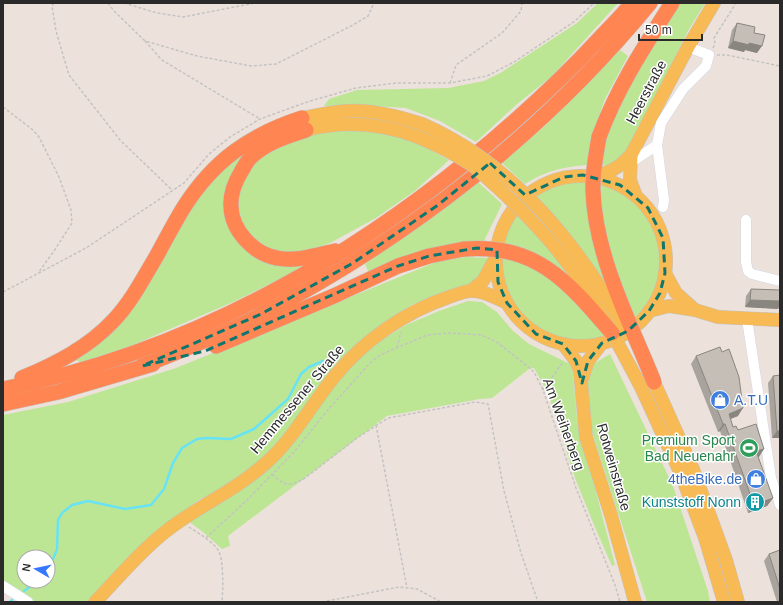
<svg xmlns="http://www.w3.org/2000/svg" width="783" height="605" viewBox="0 0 783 605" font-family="Helvetica,sans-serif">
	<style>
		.green { fill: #bce694; fill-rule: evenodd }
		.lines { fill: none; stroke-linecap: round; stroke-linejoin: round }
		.stream { stroke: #68e3f5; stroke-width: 2.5 }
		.minor-casing { stroke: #d0d6e3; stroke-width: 11 }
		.major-casing { stroke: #c3c3c3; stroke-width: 14 }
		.highway-casing { stroke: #c3c3c3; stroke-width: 16 }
		.path { stroke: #c3c3c3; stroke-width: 1.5; stroke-dasharray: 3 2; stroke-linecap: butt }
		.minor { stroke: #fff; stroke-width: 10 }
		.major { stroke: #f8ba55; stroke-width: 13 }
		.highway { stroke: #ff8553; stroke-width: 15 }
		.major-bridge-casing { stroke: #c3c3c3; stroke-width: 14; stroke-linecap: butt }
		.highway-bridge-casing { stroke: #c3c3c3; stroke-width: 16; stroke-linecap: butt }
		.major-bridge { stroke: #f8ba55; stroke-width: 13 }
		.highway-bridge { stroke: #ff8553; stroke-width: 15 }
		.wall { fill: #a9a39d }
		.shaded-wall { fill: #89857f }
		.building { fill: #c4beb6; stroke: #89857f }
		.marked { fill: none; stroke: #0f766e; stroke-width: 3; stroke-dasharray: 8 5; stroke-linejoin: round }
		.labels { text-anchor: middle; stroke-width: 3; stroke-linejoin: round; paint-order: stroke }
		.street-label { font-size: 14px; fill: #2a2a2a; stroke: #fff }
		.shop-label { font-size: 14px; fill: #366cbe; stroke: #fff; text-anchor: start }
		.leisure-label { font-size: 14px; fill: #27864d; stroke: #fff; text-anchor: end }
		.culture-label { font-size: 14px; fill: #0d838f; stroke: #fff; text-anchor: end }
	</style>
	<rect width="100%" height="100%" fill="#ede2db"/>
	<g class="green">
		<path d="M598,3H618L552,76L516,105L476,142L440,121L406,108L355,105L324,106L329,99L357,90L448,88L484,81L502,72L577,23Z"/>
		<path d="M679,3H705L688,31L627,153L609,165H601L605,136L636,68Z"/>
		<path d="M620,50L628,56L605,99L592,135L587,165C562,167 546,171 525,184L502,163L545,126Z"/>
		<path d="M353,127L408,138L449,160L416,190L376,218L330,243L302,253L276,252L251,237L241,219L237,198L243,174L267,152L301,137Z"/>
		<path d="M253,145L228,188L246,251L306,263L290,274L233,302L133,345L86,361L80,362L76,360L87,353L116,329L196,198L216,174Z"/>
		<circle cx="581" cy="261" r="80"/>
		<path d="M478,182L502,204L484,241H464L452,244L369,273L365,264Z"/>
		<path d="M465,257L491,258L474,283L413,304L362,339L337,363L274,448L228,486L199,500L161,527L86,602H36L3,580V415L68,402L176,368L436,262ZM24,557H48V581H24Z"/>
		<path d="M468,301L482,302L497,312L512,330L529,344L570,364L573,373L577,419L583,449L595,488L615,565L612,566L594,525L575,478L548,393L534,368L529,369L492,398L480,399L387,416L228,536L230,546L222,549L203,532L188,521L244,487L339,379L368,348L406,325L439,311Z"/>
		<path d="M610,354L673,486L708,591L710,602H647L591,429L586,397L590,366Z"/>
	</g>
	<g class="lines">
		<g class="stream">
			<path d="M48,572L57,549L58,520L62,513L72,505L88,501L125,509L151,505L164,489L173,463L182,448L197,439L207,438L231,439L254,429L288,399L301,374L309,367L323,361"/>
			<path d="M24,591L38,581"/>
			<path d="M10,602L12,600"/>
		</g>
		<g class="minor-casing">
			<g id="minor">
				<path d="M630,163L657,145"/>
				<path d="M663,207L664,200L657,145L661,123L683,89L706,66L709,55L688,47"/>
				<path d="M746,220V262L748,271L752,274L780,281"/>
				<path d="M747,319L771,478L780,505"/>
				<path d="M3,586L28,602"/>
			</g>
		</g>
		<g class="major-casing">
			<g id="major">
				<path d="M302,118C317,115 331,112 346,111C371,109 398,116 422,124"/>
				<path d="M306,130C345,120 381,123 418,137"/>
				<path d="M631,155L630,180L636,196"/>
				<path d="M593,175C611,173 618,168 631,155L688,47L714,3"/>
				<circle cx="581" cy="261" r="85"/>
				<path d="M665,273L676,293L695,310"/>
				<path d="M472,290L483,281L495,259"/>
				<path d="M649,311L669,306L695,310L718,317L780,320"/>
				<path d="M563,344L576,361L580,371L586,437L611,515L635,602"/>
				<path d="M582,379L588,361L602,343"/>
				<path d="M654,382L693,469L726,560L738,602"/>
				<path d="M641,387L681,474L705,538L724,602"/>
				<path d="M95,602C121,575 148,542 180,521C209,501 241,486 267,462C294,438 311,405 334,377C364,340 405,312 449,297C456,295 465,290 473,291C484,291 496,298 507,303"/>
			</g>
		</g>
		<g class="highway-casing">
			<g id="highway">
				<path d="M306,130C287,136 266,143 251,157C247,161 244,167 241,172C235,182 230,195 231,207C232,231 254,254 277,258C296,262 317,255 335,251"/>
				<path d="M599,137C617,88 644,47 672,3"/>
				<path d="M216,346L336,295L398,266L429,256L464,249"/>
				<path d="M142,366C183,350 223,334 262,314C410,237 544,132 650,3"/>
				<path d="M22,378C56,364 89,347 114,320C131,302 143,279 156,257C165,241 174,223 184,207C214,160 250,135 302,118"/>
				<path d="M3,389C197,351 372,249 518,118C546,93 573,67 599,39C610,27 622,16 632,3"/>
				<path d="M3,404L58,392L153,364"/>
			</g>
		</g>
		<g class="path">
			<path d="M54,3L52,6L56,31L69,75L120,140L172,190"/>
			<path d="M108,3L114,11L145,41L197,56L251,66L276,64L353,25L368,16L374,3"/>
			<path d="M124,3L157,13L183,17L255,3"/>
			<path d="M145,41L162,60L260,119"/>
			<path d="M713,48L715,44L714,38L736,3"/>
			<path d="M717,55H727L780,66"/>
			<path d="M450,83L456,65L502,33L521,11L522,3"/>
			<path d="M3,107L33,130L39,137L59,177L71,210L72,223L54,251L38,273"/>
			<path d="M3,292L86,248L184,183L209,154L230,137L260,119L310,101L356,88L396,83H450L487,76L514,62L575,21L594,3"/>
			<path d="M397,348L401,332"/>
			<path d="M543,390L563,362"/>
			<path d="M376,425L407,588"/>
			<path d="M272,474C284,486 290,487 305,478L357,438L388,418L475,402L488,404L504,491L521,553L538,602"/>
			<path d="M189,527C198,533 211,540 218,550C224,559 223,590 222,602"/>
			<path d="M206,538L247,500L294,452L326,412L370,363L380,355L427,335L449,333L481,335L497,342L527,366L534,372L543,390L576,488L615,585L620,602"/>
			<path d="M322,602L399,587L417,589L441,602"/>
		</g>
		<use href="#minor" class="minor"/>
		<use href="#major" class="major"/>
		<use href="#highway" class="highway"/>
		<g class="major-bridge-casing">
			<g id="major-bridge">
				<path d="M422,124C514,164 581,248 628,334"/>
				<path d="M418,137C437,145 455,154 472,165C481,172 489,180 497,187C531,218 563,253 588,292C607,322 624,355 641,387"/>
			</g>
		</g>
		<g class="highway-bridge-casing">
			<g id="highway-bridge">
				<path d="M599,137C596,155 592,173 593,191C595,256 630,322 654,382"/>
				<path d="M464,249C537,243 569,283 612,333"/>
			</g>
		</g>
		<use href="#major-bridge" class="major-bridge"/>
		<use href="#highway-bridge" class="highway-bridge"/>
	</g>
	<g class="wall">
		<path d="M737,23L754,33L757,53L745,50L744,52L728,48L732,30Z"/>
		<path d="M751,289L780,290V305L778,309L745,307L746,296Z"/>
		<path d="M696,356L738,416L730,419L733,427L738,430L773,498L767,506L748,513L720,431L718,432L691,364Z"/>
		<path d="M773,376L780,438H772L768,383Z"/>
		<path d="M780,550V602H777L764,561L769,554Z"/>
	</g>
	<g class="shaded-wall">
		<path d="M733,41L749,43L762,46L757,53L745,50L744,52L728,48Z"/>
		<path d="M750,300L780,301V305L778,309L745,307Z"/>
		<path d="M743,408L738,416L723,422L729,414Z"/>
		<path d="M723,424H725L720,431L718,432Z"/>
		<path d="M777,431H780V438H772Z"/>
		<path d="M764,449L759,457L751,459L756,451Z"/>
		<path d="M773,498L767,506L748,513L754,505Z"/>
	</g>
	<g class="building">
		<path d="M737,23L755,27L754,33L765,35L762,46L749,43V45L733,41Z"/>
		<path d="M751,289L780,290V301L750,300Z"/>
		<path d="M720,347L722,352L729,349L739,377L743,408L729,414L733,427L736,426L738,430L756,424L764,449L756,451L773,498L754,505L725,424H723L696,356Z"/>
		<path d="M780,375V431H777L773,376Z"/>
		<path d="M780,550V589L769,554Z"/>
	</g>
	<path class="marked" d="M490,163L525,195L564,177L583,175L620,185L648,208L663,238L665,273L660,293L649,311L628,331L602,343L588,361L582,383L576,361L563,344L536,334L507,303L498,282L497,250L477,248L429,256L398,266L205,351L142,366L261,314L353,263L438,205Z"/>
	<defs>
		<g id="shop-disc" transform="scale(1)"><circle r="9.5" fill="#3f7fe0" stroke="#fff"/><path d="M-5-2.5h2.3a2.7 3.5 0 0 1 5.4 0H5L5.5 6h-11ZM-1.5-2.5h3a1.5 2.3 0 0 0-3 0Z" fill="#fff"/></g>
		<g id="stadium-disc" transform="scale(1)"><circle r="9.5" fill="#2e9e5b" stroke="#fff"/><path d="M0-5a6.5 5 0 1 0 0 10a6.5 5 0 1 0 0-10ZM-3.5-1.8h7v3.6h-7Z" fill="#fff"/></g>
		<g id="building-disc" transform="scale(1)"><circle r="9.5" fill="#0f9aa8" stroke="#fff"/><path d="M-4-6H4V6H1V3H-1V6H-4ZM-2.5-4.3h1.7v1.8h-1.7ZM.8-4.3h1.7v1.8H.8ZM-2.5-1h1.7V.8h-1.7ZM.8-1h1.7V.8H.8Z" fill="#fff"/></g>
	</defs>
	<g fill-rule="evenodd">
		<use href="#shop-disc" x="720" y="400"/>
		<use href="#stadium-disc" x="749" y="448"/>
		<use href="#shop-disc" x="756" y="479"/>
		<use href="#building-disc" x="755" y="502"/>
	</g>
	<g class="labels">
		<g class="street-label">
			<text transform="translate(646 92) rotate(-62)" y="5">Heerstraße</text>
			<text transform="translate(297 399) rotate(-50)" y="5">Hemmessener Straße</text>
			<text transform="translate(564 424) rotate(70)" y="5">Am Weiherberg</text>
			<text transform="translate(614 467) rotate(74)" y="5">Rotweinstraße</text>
		</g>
		<g class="shop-label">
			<text x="734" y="405">A.T.U</text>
			<text x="742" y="484" text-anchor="end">4theBike.de</text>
		</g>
		<g class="leisure-label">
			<text x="735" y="445">Premium Sport<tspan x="735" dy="16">Bad Neuenahr</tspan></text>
		</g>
		<g class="culture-label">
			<text x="741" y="507">Kunststoff Nonn</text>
		</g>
	</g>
	<rect width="783" height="605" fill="none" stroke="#2a2a2a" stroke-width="8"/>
	<g transform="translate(36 569) rotate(279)"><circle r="19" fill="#ffffff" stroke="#aaaaaa"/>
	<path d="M0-3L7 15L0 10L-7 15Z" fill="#3578ff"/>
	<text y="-6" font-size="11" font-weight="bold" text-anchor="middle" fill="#2a2a2a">N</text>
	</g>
	<path d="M639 34v6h63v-6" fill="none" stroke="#2a2a2a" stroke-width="2"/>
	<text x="645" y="34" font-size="12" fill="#2a2a2a" stroke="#ffffff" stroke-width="3" paint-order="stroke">50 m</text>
</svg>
